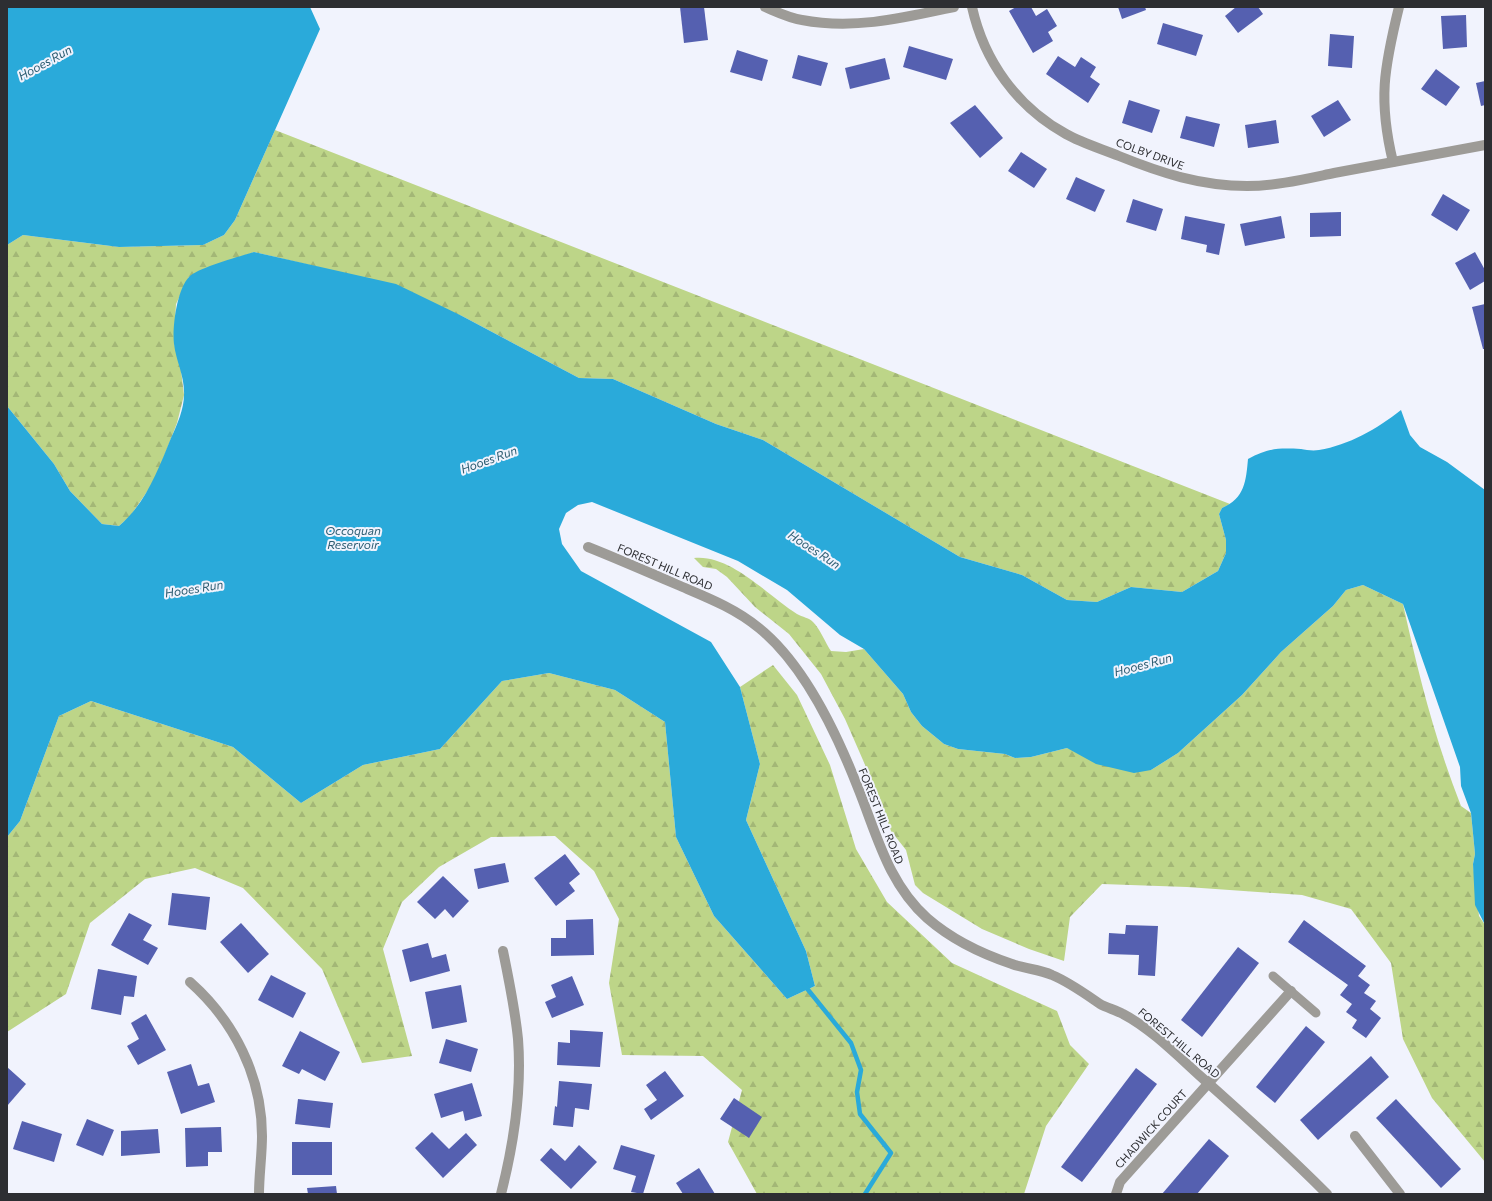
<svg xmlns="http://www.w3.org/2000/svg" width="1492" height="1201" viewBox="0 0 1492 1201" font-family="Commissioner,sans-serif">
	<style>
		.forest { fill: url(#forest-firs) }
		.water { fill: #2aaada }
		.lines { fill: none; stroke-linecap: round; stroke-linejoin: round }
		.stream { stroke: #2aaada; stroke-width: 4.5 }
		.building { fill: #5560b0 }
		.service { stroke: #9d9b97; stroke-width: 9 }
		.minor { stroke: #9d9b97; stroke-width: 10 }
		.labels { text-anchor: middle; stroke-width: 4; stroke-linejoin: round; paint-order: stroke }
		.street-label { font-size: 11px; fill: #2d2e32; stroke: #f1f3fd }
		.water-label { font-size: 12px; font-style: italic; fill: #2d5d72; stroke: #f1f3fd }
	</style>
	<defs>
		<pattern id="forest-firs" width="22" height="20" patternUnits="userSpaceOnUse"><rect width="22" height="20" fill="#bdd588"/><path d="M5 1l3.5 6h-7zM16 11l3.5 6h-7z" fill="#a3b776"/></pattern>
	</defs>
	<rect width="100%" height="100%" fill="#f1f3fd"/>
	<g class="forest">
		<path d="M275,130L1230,504L1222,508L1219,514L1226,540V553L1218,571L1182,592L1131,587L1097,602L1067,600L1022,575L960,557L763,440L716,424L613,379L579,378L462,316L318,267L254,252L189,277L176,304L174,343L181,370L184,395L177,423L155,480L131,515L119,526L102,524L70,491L54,464L7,406V245L23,235L119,247L203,245L224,235L235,220Z"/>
		<path d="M694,558C731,554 768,596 797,614C802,617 810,618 813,622C819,627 826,644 831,651L846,652L864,649L903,694L911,712L922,726L944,744L958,749L1005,754L1015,758L1031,757L1067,748L1151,770L1178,753L1242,695L1281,652L1333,606L1346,590L1363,585L1403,604C1418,673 1435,740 1461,806L1471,813L1475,854L1473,864L1479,916L1485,925V1162L1432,1098L1403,1039L1391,963L1351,909L1302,895L1187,887L1102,884L1070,917L1064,961L1029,949L982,929L923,893L915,885L906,850L891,831L880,799L845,719L821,674L789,634L755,607L727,577L716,569L703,567Z"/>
		<path d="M773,665L797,695L830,765L856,849L887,902L952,963L1057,1011L1070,1045L1089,1064L1046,1126L1024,1194H757L728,1142L742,1090L703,1056L622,1055L609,983L619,919L594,871L555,836L491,837L439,867L402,902L383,949L412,1056L362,1063L322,969L243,888L195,868L145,879L90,923L66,994L7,1032V837L20,821L59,716L91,701L233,747L301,803L363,765L440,749L502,681L549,673L615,690L665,722L676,837L714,916L787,999L815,986L806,951L746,820L760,764L740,687Z"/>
	</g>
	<g class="water">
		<path d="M7,7H310L320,29L235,220L224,235L203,245L119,247L23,235L7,245Z"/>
		<path d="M254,252L396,284L462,316L579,378L613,379L716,424L763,440L960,557L1022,575L1067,600L1097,602L1131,587L1182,592L1218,571L1226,553V540L1219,514L1222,508C1245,498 1246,481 1248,459C1268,448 1278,448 1301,449C1306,450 1313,451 1319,450C1349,445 1377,429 1401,410L1410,435L1420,447L1447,462L1485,490V925L1475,905L1473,864L1475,854L1471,813L1461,786L1460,767L1403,604L1363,585L1346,590L1333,606L1281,652L1242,695L1178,753L1151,770L1134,773L1096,764L1067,748L1031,757L1015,758L1005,754L958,749L944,744L922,726L911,712L903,694L864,649L840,635L787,590L738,561L592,502L578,505L566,513L559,529L562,544L581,571L711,642L740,687L760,764L746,820L806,951L815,986L787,999L714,916L676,837L665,722L615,690L549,673L502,681L440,749L363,765L301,803L233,747L91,701L59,716L20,821L7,837V406L54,464L70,491L102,524L119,526C146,503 158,470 171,438C177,425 184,409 184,395C185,377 176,361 174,344C172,328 177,289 189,277C197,268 241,256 254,252Z"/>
	</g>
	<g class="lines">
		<path class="stream" d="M805,986L851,1043L861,1070L857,1092L860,1114L891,1153L865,1194"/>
	</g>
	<g class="building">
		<path d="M680,7H704L708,40L684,43Z"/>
		<path d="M1016,7H1031L1036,16L1047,9L1057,26L1048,32L1053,41L1033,53L1009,11Z"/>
		<path d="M1118,7H1145L1146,10L1122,19Z"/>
		<path d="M1236,7H1258L1263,14L1238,33L1225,16Z"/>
		<path d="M1466,15L1467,47L1443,49L1441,16Z"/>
		<path d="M1163,23L1203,35L1196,56L1157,44Z"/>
		<path d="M1330,34L1354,36L1352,68L1328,66Z"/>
		<path d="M909,46L953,59L946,80L903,67Z"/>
		<path d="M737,50L768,60L762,81L730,72Z"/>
		<path d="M798,55L828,63L821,86L792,78Z"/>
		<path d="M1058,56L1075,67L1081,57L1096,67L1090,77L1100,84L1088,103L1046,74Z"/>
		<path d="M885,58L890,79L850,89L845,68Z"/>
		<path d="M1436,69L1460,87L1446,106L1421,89Z"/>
		<path d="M1485,81V105L1481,106L1476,83Z"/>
		<path d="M1129,100L1160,110L1152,133L1122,123Z"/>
		<path d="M1338,100L1351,120L1324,137L1311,116Z"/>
		<path d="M975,105L1003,138L980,158L950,123Z"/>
		<path d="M1186,116L1220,124L1214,147L1180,138Z"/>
		<path d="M1276,120L1279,143L1248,148L1245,125Z"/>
		<path d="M1021,152L1047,169L1034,188L1008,171Z"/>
		<path d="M1076,177L1105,190L1095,212L1066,199Z"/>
		<path d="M1443,194L1470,210L1457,231L1431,215Z"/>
		<path d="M1133,199L1163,209L1156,231L1126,222Z"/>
		<path d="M1341,212V236L1310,237V213Z"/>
		<path d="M1185,216L1225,224L1219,255L1206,252L1207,245L1181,239Z"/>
		<path d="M1281,216L1285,238L1245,246L1240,224Z"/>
		<path d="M1475,252L1485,270V281L1470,290L1455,263Z"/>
		<path d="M1485,304V349H1483L1472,307Z"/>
		<path d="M565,854L580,874L569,883L575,891L556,906L534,878Z"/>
		<path d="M505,863L509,882L478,889L474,869Z"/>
		<path d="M443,876L469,901L453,918L445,909L435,919L417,902Z"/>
		<path d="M172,893L210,897L206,930L168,925Z"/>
		<path d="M129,913L152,925L143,940L158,948L148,965L111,945Z"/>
		<path d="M593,919L594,955L551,956V938H566V920Z"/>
		<path d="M1304,920L1366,966L1358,976L1370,985L1364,993L1376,1001L1370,1009L1381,1018L1366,1038L1352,1028L1357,1020L1346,1012L1352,1004L1340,995L1348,985L1288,942Z"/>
		<path d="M241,923L269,954L248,973L220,942Z"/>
		<path d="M1126,925L1158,926L1155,976L1138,975L1139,955L1108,954L1109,933L1125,934Z"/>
		<path d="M428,943L432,958L446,954L450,971L410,982L402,950Z"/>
		<path d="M1238,947L1259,963L1202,1037L1181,1020Z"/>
		<path d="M98,969L137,976L134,997L124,996L121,1015L91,1009Z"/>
		<path d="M271,975L306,993L293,1018L258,1000Z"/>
		<path d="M572,976L584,1005L552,1018L545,1002L556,997L551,985Z"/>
		<path d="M461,985L467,1022L432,1029L425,992Z"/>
		<path d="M146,1014L166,1050L138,1065L127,1046L139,1039L131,1023Z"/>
		<path d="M1306,1026L1325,1042L1275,1103L1256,1087Z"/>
		<path d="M570,1030L603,1032L600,1067L557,1065L558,1042L570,1043Z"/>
		<path d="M300,1031L340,1052L325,1081L302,1069L299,1074L282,1066Z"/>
		<path d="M446,1039L478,1049L471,1072L439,1063Z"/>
		<path d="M1371,1056L1389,1077L1318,1140L1300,1120Z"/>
		<path d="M191,1064L198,1086L209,1083L215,1102L181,1114L167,1072Z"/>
		<path d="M7,1067L26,1084L7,1106Z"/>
		<path d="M1136,1068L1157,1084L1082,1182L1061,1167Z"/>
		<path d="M665,1071L684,1096L651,1120L644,1109L657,1100L646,1085Z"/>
		<path d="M559,1081L592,1084L589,1110L575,1108L573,1127L553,1125L555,1106L557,1107Z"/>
		<path d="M472,1083L482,1116L465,1121L463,1111L441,1118L434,1094Z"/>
		<path d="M734,1098L762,1117L749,1138L720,1119Z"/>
		<path d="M298,1099L333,1103L330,1128L295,1124Z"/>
		<path d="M1396,1099L1461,1169L1441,1188L1376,1118Z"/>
		<path d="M87,1119L114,1130L103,1156L76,1145Z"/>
		<path d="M22,1121L62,1134L54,1162L13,1149Z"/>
		<path d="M221,1127L222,1152H208V1166L186,1167L185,1128Z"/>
		<path d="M158,1129L160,1153L121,1156V1131Z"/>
		<path d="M432,1132L449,1149L466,1133L477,1145L443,1178L415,1148Z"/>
		<path d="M1209,1139L1229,1156L1197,1194H1162Z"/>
		<rect x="292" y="1142" width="40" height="33"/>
		<path d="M579,1145L597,1162L571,1189L540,1160L551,1148L565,1161Z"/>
		<path d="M621,1145L655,1155L643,1194L631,1192L636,1176L613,1169Z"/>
		<path d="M699,1168L715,1194H683L676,1183Z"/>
		<path d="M336,1186L337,1194H308L307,1188Z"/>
	</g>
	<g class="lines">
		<path class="service" d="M1273,976L1316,1013"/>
		<g class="minor">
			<path d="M765,7C777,12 789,18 802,20C854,30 903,18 954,7"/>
			<path d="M972,7C984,61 1017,107 1066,134C1082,143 1102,149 1119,156C1161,173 1201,186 1247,186C1276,186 1305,179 1334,173C1384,164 1435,154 1485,145"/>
			<path d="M1393,162C1378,100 1384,68 1399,7"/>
			<path d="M588,547C618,559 648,572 678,585C706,597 735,608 759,628C805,665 837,734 858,788C877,835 888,883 927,918C951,939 982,954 1012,964C1025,969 1039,969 1052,975C1069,982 1084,993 1100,1004C1107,1008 1116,1010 1123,1014C1150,1028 1177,1055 1199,1075C1243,1114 1286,1153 1327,1194"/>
			<path d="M190,982C234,1021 262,1076 262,1136C262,1155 259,1175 259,1194"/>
			<path d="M1355,1136L1400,1194"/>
			<path d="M501,1194C514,1143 522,1091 518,1039C515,1009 509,980 503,951"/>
			<path d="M1116,1194L1120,1182L1291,991"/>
		</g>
	</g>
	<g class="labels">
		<g class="street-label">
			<text transform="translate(1150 154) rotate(20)" y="4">COLBY DRIVE</text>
			<text transform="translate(665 567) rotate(23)" y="4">FOREST HILL ROAD</text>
			<text transform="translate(881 816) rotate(68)" y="4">FOREST HILL ROAD</text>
			<text transform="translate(1179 1043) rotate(40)" y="4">FOREST HILL ROAD</text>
			<text transform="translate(1151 1129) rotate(-48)" y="4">CHADWICK COURT</text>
		</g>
		<g class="water-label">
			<text transform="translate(45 63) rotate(-29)" y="4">Hooes Run</text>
			<text transform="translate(489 460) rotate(-20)" y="4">Hooes Run</text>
			<text x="353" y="535">Occoquan<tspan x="353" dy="14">Reservoir</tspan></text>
			<text transform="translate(814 550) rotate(33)" y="4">Hooes Run</text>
			<text transform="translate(194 589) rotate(-9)" y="4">Hooes Run</text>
			<text transform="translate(1143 665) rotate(-15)" y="4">Hooes Run</text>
		</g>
	</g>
	<rect width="1492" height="1201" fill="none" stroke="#2d2e32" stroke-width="16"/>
</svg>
